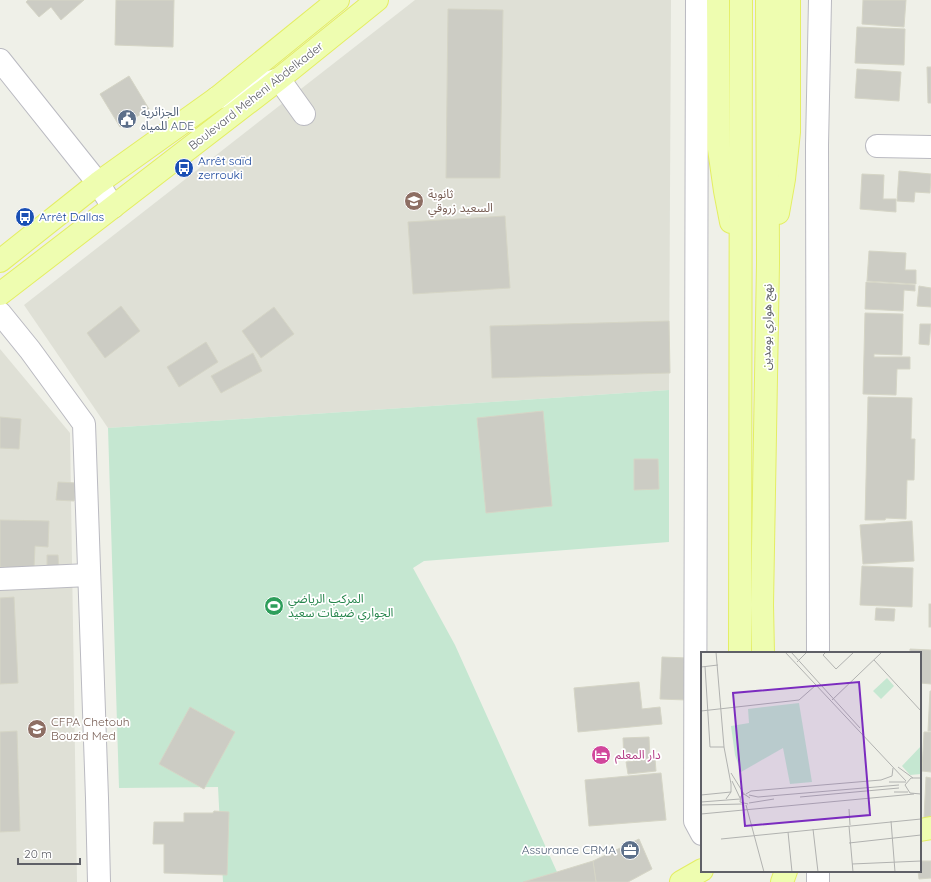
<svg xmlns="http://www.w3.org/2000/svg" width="931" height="882" viewBox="0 0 931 882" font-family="Quicksand,'Noto Sans Arabic',sans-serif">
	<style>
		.education { fill: #dfe0d6 }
		.green { fill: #c5e7d1 }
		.building { fill: #ccccc4; stroke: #d5d5c6 }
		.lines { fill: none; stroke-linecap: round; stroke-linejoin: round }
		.minor-casing { stroke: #babac1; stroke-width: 24 }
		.major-casing { stroke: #e4ee63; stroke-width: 24 }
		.minor { stroke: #fff; stroke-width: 22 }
		.major { stroke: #eefdb0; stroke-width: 22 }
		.labels { text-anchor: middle; stroke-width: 3.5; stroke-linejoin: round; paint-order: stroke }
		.street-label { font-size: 12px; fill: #5f6067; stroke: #fff }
		.service-label { font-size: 12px; fill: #4e5e75; stroke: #fff; text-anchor: start }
		.transit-label { font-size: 12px; fill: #164399; stroke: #fff; text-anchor: start }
		.education-label { font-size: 12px; fill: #785e54; stroke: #fff; text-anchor: start }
		.leisure-label { font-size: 12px; fill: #27864d; stroke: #fff; text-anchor: start }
		.hotel-label { font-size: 12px; fill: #b23c85; stroke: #fff; text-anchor: start }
		.inset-road { fill: none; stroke: #b1b2b0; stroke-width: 1 }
		.view { fill: #7b2cbf; fill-opacity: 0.15; stroke: #7b2cbf; stroke-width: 2 }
		.inset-edge { fill: none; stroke: #5f6067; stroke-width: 2 }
	</style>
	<rect width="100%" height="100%" fill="#eff0e8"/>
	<g class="education">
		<path d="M415,0H671L669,390L108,428L24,305Z"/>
		<path d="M0,349L70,433L77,882H0Z"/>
	</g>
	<path class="green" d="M669,390V542L424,561L413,568L455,645L557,872L523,882H223L218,787L119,788L108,428Z"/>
	<g class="building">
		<path d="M28,0H84L61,20L51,7L39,17L26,2Z"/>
		<path d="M116,0H174L173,47L115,45Z"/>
		<path d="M863,0H906L904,27L862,24Z"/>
		<path d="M448,9L503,10L500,178H446Z"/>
		<path d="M857,27L905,29L904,65L855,63Z"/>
		<path d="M927,67H931V103H928Z"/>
		<path d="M857,69L901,72L899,101L855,98Z"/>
		<path d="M129,76L149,109L120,127L100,94Z"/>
		<path d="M899,171L931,174L930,193L915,192L914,202L897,201Z"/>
		<path d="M862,174L884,175L883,199H896V212L860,209Z"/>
		<path d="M505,216L510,288L413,294L408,222Z"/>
		<path d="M869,251L906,253L905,270H916V284L867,281Z"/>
		<path d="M866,282L915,285V291L904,290L903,311L865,309Z"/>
		<path d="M919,286L931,288V307L917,306Z"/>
		<path d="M121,306L140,331L105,358L87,333Z"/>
		<path d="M274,307L294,334L261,358L242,331Z"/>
		<path d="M865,313L903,314L902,355L874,354V357H910V369H897L896,395L863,394Z"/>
		<path d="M669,321L670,373L492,378L490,326Z"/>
		<path d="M920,324H931L929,345L919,344Z"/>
		<path d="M206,342L218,362L179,387L167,367Z"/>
		<path d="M253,353L262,371L221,393L211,376Z"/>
		<path d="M868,397L912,398L911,439H915L914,480H907L906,519L886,518L885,520H865Z"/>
		<path d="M543,411L552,506L486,513L477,418Z"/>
		<path d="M0,417L21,419L19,449L0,448Z"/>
		<path d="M634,459H658L659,489L634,490Z"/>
		<path d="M58,482L76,483L74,501L56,500Z"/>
		<path d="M0,520L49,521L48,547L35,546L34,568L0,567Z"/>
		<path d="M912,521L914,561L863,564L860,525Z"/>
		<path d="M47,555H58L59,570H47Z"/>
		<path d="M862,566L913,568L912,607L860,605Z"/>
		<path d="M14,597L18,683L0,684V598Z"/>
		<rect x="929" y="604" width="2" height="23"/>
		<path d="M876,608L895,609L894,621L875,620Z"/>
		<path d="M910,649L931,650V684L920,683V653H910Z"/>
		<path d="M662,657L688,658L686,700L660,699Z"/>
		<path d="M639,682L642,709L660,707L662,724L578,732L574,688Z"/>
		<path d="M930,691H931V731H928Z"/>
		<path d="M190,707L235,732L204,789L159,764Z"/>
		<path d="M17,731L20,831L0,832V732Z"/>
		<path d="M924,732H931V772L922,771Z"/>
		<path d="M649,737L650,759L624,760L623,738Z"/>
		<path d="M655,758L656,771L628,774L626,762Z"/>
		<path d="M661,773L666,820L589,826L585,780Z"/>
		<path d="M926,777L931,778V818H924Z"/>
		<path d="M214,811L229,812L227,875L164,873V844H153L154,822H184V813H213Z"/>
		<path d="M639,839L652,869L628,882H596L593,861Z"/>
		<path d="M593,861L596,882H523L557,872Z"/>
		<path d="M920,861H931V878L919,879L918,871H920Z"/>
	</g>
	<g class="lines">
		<g class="minor-casing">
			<g id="minor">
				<path d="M697,0L695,821L702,834"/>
				<path d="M0,60L98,183L113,207"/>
				<path d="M217,98L279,79L304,114"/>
				<path d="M877,146L931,147"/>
				<path d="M0,313L30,350L84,424L97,798L99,882"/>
				<path d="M0,579L89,575"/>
				<path d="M818,653L817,145L820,0"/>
				<path d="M818,871V882"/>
			</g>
		</g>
		<g class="major-casing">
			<g id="major">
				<path d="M718,0L719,149L725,191L731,222"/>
				<path d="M778,213L784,179L789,132V0"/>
				<path d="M0,261L98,183L217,98L338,0"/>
				<path d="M0,294L279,79L377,0"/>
				<path d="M740,653L741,0"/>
				<path d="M763,653L762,605L768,263L767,0"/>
				<path d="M920,830L931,828"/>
				<path d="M681,882L702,870"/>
				<path d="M782,882L786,871"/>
			</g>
		</g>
		<use href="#minor" class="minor"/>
		<use href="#major" class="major"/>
	</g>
	<defs>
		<g id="civic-disc" transform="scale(1)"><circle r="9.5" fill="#5c6f8a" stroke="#fff"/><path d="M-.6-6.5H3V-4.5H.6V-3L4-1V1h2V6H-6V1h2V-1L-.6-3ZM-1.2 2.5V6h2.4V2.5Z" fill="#fff"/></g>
		<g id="bus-disc" transform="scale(1)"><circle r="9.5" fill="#1a4fb4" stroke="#fff"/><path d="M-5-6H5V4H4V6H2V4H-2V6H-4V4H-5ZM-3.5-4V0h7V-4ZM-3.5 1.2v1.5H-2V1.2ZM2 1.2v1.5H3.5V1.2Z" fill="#fff"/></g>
		<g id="school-disc" transform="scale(1)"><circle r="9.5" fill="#8d6e63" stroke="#fff"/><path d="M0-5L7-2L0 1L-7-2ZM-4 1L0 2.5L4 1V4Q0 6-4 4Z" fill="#fff"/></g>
		<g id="stadium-disc" transform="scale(1)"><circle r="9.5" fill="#2e9e5b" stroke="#fff"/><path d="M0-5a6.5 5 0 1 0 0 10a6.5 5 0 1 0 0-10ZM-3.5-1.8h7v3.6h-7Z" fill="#fff"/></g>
		<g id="university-disc" transform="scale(1)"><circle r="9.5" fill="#8d6e63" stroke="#fff"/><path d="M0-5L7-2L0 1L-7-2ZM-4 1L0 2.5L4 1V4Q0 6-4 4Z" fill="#fff"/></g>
		<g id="hotel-disc" transform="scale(1)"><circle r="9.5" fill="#d1479c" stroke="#fff"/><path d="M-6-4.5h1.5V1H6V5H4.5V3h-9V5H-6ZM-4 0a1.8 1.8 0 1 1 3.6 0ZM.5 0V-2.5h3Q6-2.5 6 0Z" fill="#fff"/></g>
		<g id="office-disc" transform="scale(1)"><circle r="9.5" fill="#5c6f8a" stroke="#fff"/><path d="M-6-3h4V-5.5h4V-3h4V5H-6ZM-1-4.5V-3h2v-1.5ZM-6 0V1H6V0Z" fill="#fff"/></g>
	</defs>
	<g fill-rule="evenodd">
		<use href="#civic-disc" x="127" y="119"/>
		<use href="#bus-disc" x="184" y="168"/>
		<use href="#school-disc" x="414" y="201"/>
		<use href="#bus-disc" x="25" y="217"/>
		<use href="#stadium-disc" x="274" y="606"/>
		<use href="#university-disc" x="37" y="729"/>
		<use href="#hotel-disc" x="601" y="755"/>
		<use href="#office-disc" x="630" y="850"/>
	</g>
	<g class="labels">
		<g class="street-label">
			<text transform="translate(256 96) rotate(-38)" y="4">Boulevard Meheni Abdelkader</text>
			<text transform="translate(767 327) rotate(-89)" y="4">نهج هواري بومدين</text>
		</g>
		<g class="service-label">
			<text x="141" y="116">الجزائرية<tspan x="141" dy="14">للمياه ADE</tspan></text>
			<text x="616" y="854" text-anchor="end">Assurance CRMA</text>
		</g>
		<g class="transit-label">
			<text x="198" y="165">Arrêt saïd<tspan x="198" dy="14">zerrouki</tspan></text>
			<text x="39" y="221">Arrêt Dallas</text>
		</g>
		<g class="education-label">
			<text x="428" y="198">ثانوية<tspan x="428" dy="14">السعيد زروقي</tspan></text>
			<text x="51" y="726">CFPA Chetouh<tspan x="51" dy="14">Bouzid Med</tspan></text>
		</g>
		<g class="leisure-label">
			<text x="288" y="603">المركب الرياضي<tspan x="288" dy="14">الجواري ضيفات سعيد</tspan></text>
		</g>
		<g class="hotel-label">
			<text x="615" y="759">دار المعلم</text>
		</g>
	</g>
	<g transform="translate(701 652)">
		<rect width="220" height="220" fill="#eff0e8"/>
		<path d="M186,26L193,34L180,47L172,39ZM98,51L111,130L89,132L82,96L40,120L34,103L30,74L48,71L47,57ZM220,94V122L209,123L201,114Z" fill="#c5e7d1"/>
		<path class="inset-road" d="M15,0L23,95L30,132V140L25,147M84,0L205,129M90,0L159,76M125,0L122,3L135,17L153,0M173,8L220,59M96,10L106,0M4,14L9,95H23M0,15L17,13M131,48L181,0M0,59L98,48L115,33M197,115L212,126M30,121L43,142L49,146M220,126H210L204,133L209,141L220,142M31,129L39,146M188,130H205M193,140H207M43,142L40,144L39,150L47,152M45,142L50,139L180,128L191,124L192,116M0,143L30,140M48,143L57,145L198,133M99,145L198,136M0,150L39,147M48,151L73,147M0,153L41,152M45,153L63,220M148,157L149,173M0,162L213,142M190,169L194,220M148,174L152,220M112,177L117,220M87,180L91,220M20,187L220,167M148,191L220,183M151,212L220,209"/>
		<path class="view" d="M158,30L169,163L44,174L32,41Z"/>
		<rect width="220" height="220" class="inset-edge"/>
	</g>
	<path d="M18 858v6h62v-6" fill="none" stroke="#5f6067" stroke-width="2"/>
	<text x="24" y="858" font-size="12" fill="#5f6067" stroke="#ffffff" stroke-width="3" paint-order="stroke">20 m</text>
</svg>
